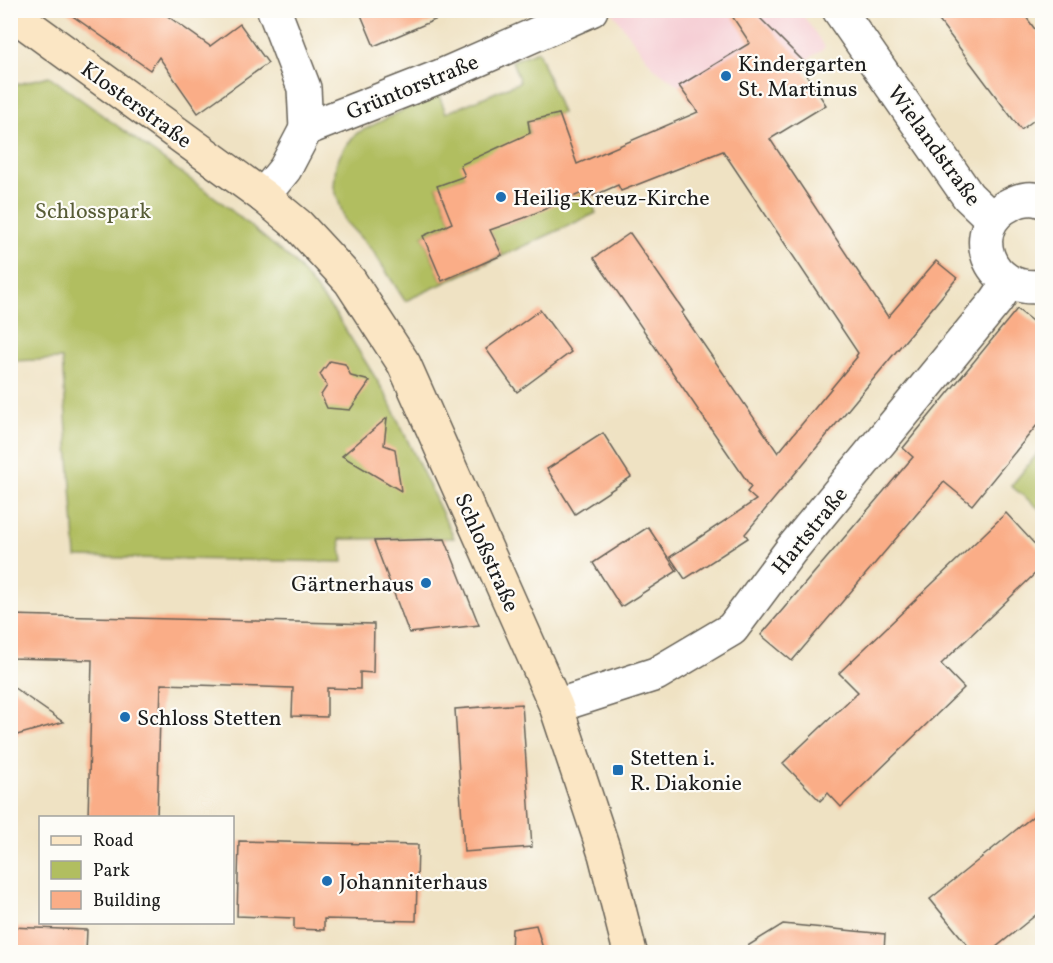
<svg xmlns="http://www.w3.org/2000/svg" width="1053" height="963" viewBox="0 0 1053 963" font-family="Vollkorn,serif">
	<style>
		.built { fill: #f6cfd5 }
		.green { fill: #b1be60; stroke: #666d3e; stroke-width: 1.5 }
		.building { fill: #faad87 }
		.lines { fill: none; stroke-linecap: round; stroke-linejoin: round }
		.minor-casing { stroke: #666156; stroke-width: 36 }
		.secondary-casing { stroke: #666156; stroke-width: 36 }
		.minor { stroke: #fff; stroke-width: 33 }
		.secondary { stroke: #fbe6c4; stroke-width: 33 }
		.poi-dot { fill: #1f6fb2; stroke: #fdfcf7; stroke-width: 2 }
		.labels { text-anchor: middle; stroke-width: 4.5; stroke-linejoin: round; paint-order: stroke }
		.poi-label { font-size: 22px; fill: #1c1c1c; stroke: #fdfcf7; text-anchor: start }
		.street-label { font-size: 22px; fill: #1c1c1c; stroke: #fdfcf7 }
		.park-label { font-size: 22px; fill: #585d37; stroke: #fdfcf7 }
	</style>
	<rect width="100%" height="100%" fill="#fdfcf7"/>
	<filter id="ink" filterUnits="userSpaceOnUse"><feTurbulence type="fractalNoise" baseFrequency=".0167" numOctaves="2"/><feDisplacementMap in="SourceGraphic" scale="12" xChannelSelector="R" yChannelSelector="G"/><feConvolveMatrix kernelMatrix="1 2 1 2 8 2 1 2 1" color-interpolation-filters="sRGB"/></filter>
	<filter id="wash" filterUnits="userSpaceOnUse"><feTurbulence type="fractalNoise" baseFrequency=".008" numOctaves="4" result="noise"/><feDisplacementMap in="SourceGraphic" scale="24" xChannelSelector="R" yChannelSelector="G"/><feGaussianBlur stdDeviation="1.35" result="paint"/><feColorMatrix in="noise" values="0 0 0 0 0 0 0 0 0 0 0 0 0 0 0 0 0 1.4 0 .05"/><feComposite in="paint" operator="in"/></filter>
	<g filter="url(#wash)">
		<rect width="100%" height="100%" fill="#efe2c3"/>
		<path class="built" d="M616,10L800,11L825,47L775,84L716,138L679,86L653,67L612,12Z"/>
		<g class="green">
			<path d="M538,51L562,113L528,121L529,134L465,176L437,187L452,223L423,236L442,281L502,255L489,229L503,222L506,224L523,218L587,189L596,213L405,301L373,251L345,221L334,187L336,164L344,148L357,133L438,93L446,113L520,82L512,61Z"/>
			<path d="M49,76L220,201L295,263L337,316L385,393L454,538L340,539L343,562L76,557L62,359L11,361V86Z"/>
			<path d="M1042,448V511L1011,486Z"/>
		</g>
		<g id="blocks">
			<g class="building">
				<path d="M64,10H159L210,46L240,24L268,63L198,113L159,57L150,70Z"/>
				<path d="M359,10H458L374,46Z"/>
				<path d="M728,10H752L804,62L800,65L826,105L770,139L888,317L936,261L957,278L745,534L748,538L685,579L670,557L756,500L747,492L751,487L594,258L630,233L684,311L682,313L778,453L857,357L856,356L858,353L723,151L621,191L618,185L593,196L589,190L524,218L490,230L502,255L442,281L423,236L452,223L437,186L465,176L460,165L530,133L528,121L559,114L577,164L698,112L679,86L750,43Z"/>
				<path d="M931,10H1021L1042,39V114L1021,130Z"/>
				<path d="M1017,309L1042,329V419L972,505L944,482L792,661L761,635L913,457L903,448Z"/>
				<path d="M540,310L571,352L517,392L486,349Z"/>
				<path d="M330,361L345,364L351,376L370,381L350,410L327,408L321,395L327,386L320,374Z"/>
				<path d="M387,418L384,445L395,449L401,491L342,456Z"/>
				<path d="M603,433L631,477L575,514L547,469Z"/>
				<path d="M1006,513L1042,552V567L941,664L964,688L841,807L828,793L820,801L783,763L858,692L839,673Z"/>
				<path d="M648,527L677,571L621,607L593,563Z"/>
				<path d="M445,539L479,625L409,633L374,541Z"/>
				<path d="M10,615L374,624L373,673L360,672V689L327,688V717L292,716L293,688L161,684L157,818H88L92,660L10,658Z"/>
				<path d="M10,685L63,722L10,737Z"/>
				<path d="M522,704L532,847L464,852L455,709Z"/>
				<path d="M1042,809V910L990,952H973L930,899Z"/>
				<path d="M239,841L418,845L416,921L324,919V930L294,929V918L237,916Z"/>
				<path d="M783,924L885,934L884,952H738Z"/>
				<path d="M536,925L544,952H511L512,929Z"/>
				<path d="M10,927L87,930L86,952H10Z"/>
			</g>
		</g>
	</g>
	<g filter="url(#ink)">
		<use href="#blocks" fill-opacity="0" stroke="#666156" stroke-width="1.5"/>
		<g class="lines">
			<g class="minor-casing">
				<g id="minor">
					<path d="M274,10L304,88L306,129"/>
					<path d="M839,10L968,196L992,219"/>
					<path d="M263,196L285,169L306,129L441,76L591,10"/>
					<path d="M1042,201C1032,197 1021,199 1011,204C964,226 987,295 1042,286"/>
					<path d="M556,706L656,674L732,629L791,550L996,301L1009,282"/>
				</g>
			</g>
			<g class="secondary-casing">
				<path id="secondary" d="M10,12L263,196L298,225L350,281L404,364L556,706L605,854L630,952"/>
			</g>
			<use href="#minor" class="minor"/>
			<use href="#secondary" class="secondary"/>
		</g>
	</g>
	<g class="poi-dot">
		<circle cx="726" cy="76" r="6"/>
		<circle cx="501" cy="197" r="6"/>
		<circle cx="426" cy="583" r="6"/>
		<circle cx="125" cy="717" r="6"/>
		<rect x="612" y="764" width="12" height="12" rx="3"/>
		<circle cx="327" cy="881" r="6"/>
	</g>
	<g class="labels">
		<g class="poi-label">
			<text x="738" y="71">Kindergarten<tspan x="738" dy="25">St. Martinus</tspan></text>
			<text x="513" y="205">Heilig-Kreuz-Kirche</text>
			<text x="414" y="591" text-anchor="end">Gärtnerhaus</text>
			<text x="137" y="725">Schloss Stetten</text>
			<text x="630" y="765">Stetten i.<tspan x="630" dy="25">R. Diakonie</tspan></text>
			<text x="339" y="889">Johanniterhaus</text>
		</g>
		<g class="street-label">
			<text transform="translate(412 86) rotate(-22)" y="8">Grüntorstraße</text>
			<text transform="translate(137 104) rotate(36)" y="8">Klosterstraße</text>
			<text transform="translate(935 145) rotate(54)" y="8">Wielandstraße</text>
			<text transform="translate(809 530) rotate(-51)" y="8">Hartstraße</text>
			<text transform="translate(488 552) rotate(66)" y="8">Schloßstraße</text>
		</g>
		<g class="park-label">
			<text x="93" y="218">Schlosspark</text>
		</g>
	</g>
	<rect width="1053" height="963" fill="none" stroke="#fdfcf7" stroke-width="36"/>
	<rect x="39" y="816" width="195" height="108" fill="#fdfcf7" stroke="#a3a29f" stroke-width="1.5"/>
	<rect x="51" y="836" width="30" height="9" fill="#fbe6c4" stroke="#a3a29f" stroke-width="1.5"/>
	<text x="93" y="846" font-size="18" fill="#1c1c1c">Road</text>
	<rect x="51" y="861" width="30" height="18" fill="#b1be60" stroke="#a3a29f" stroke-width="1.5"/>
	<text x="93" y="876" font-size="18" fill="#1c1c1c">Park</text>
	<rect x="51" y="891" width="30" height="18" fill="#faad87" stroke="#a3a29f" stroke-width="1.5"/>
	<text x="93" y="906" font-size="18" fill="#1c1c1c">Building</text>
</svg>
